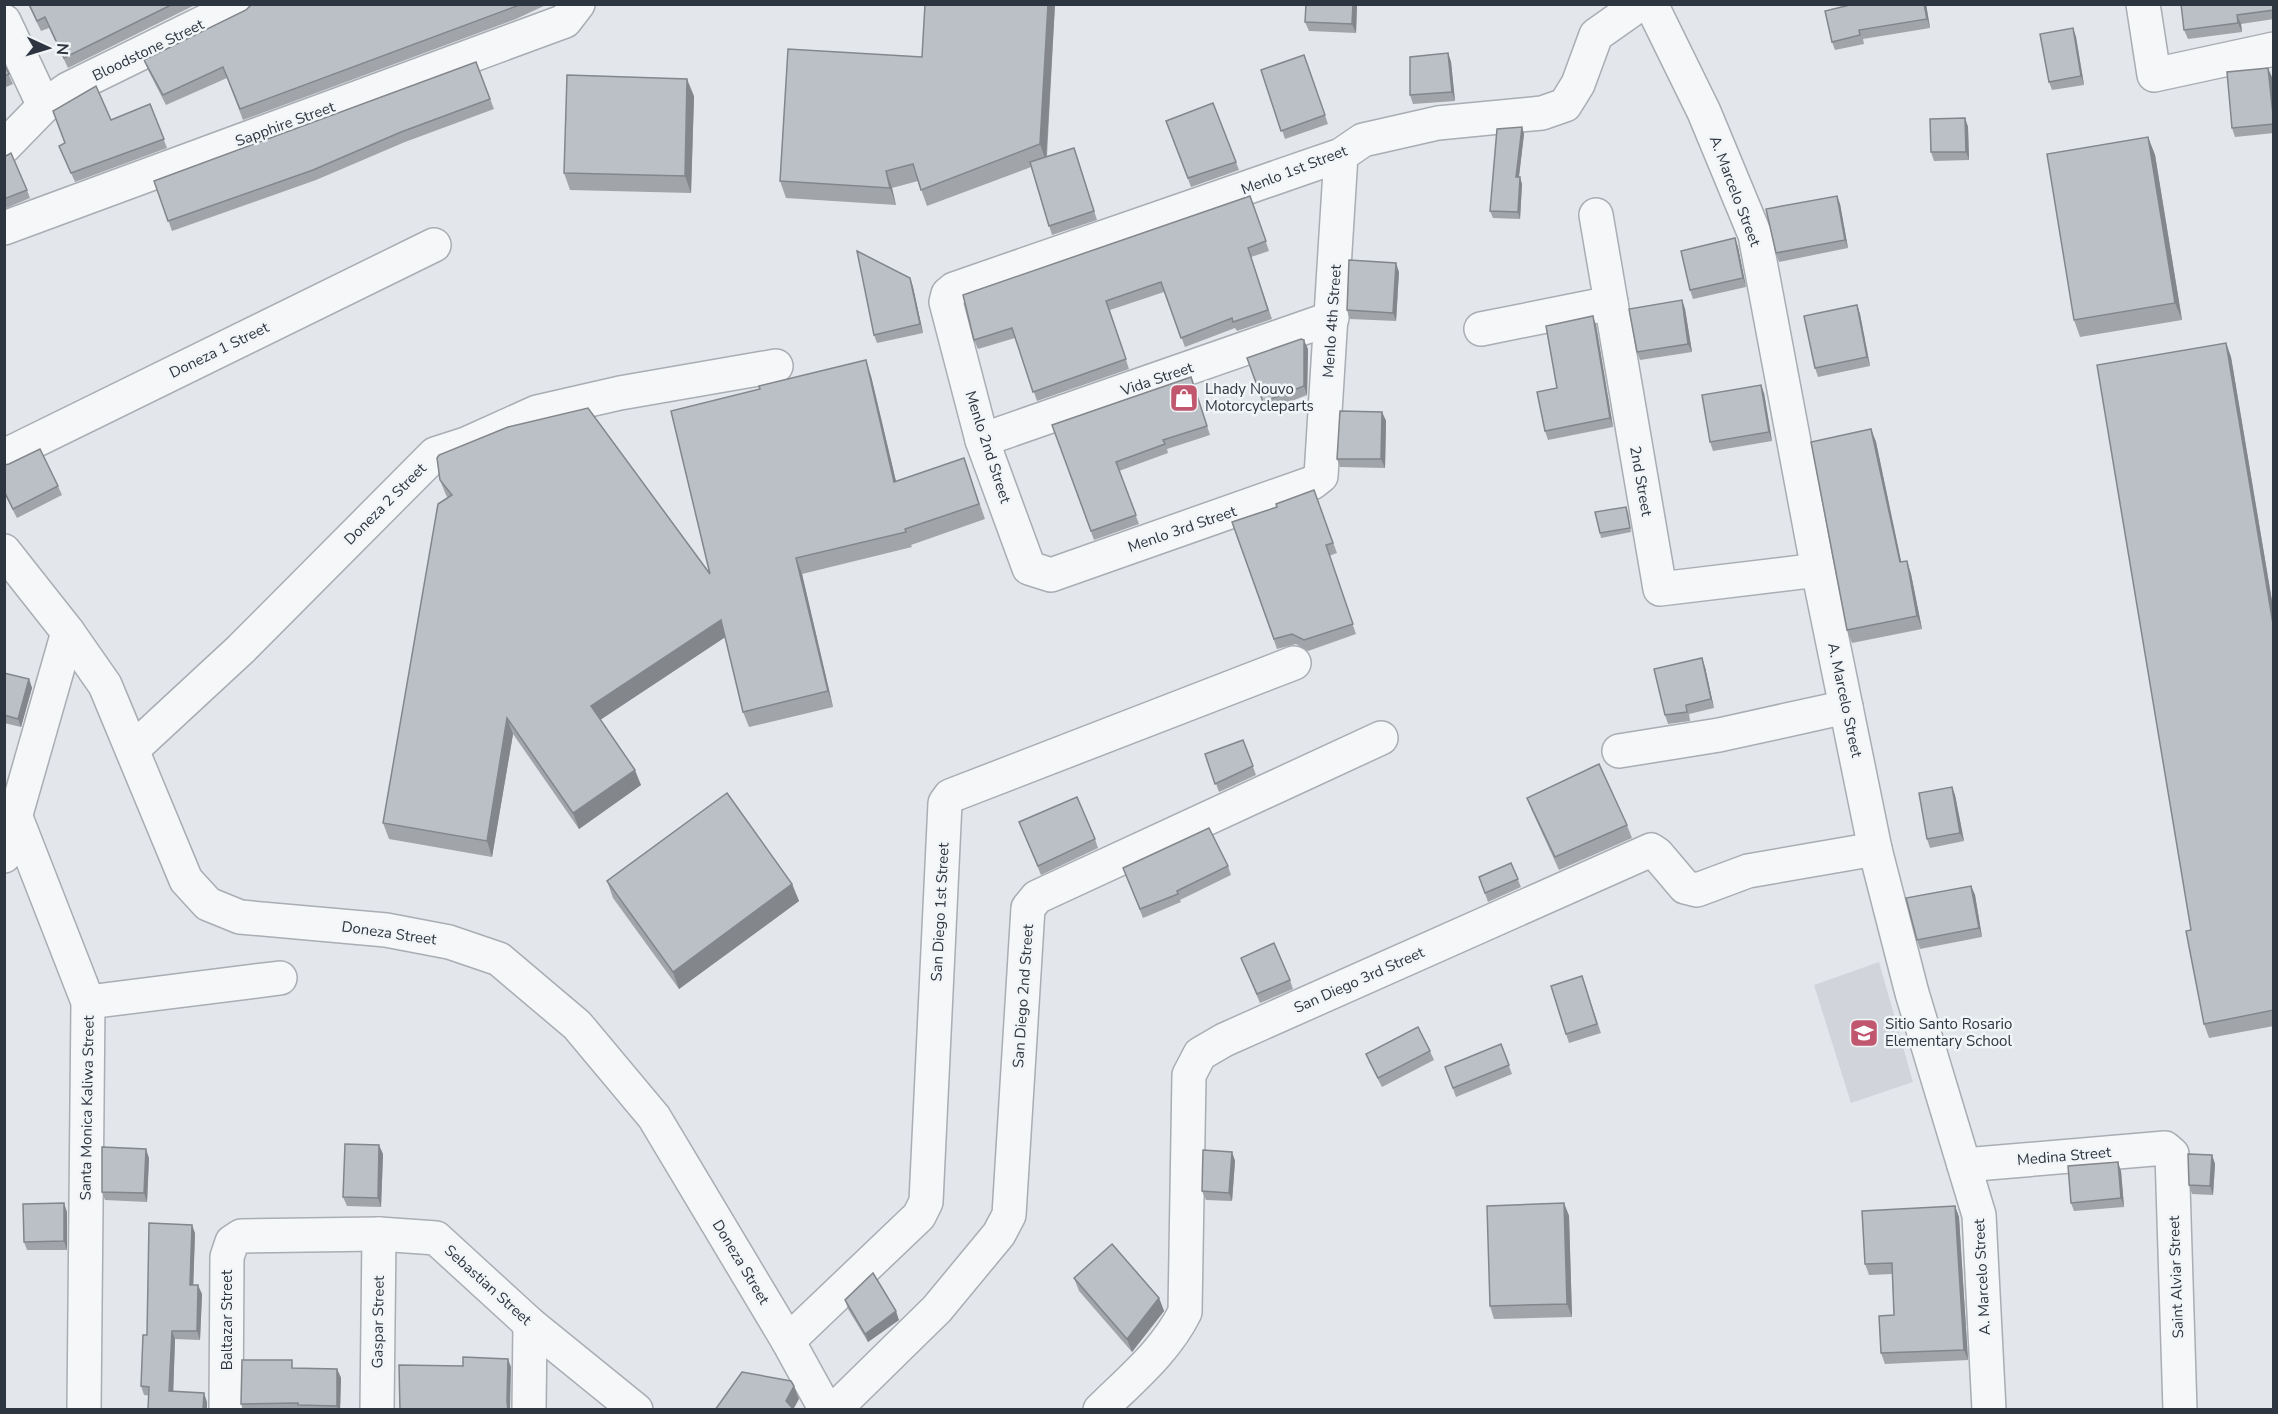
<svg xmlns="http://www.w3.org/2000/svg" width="2278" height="1414" viewBox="0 0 2278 1414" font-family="'Nunito Sans',sans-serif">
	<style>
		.built { fill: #d1d5db }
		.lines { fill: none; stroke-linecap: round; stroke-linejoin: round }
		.minor-casing { stroke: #a9adb4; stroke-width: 36 }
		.minor { stroke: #f5f7f8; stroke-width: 33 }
		.wall { fill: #a1a5aa }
		.shaded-wall { fill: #83868b }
		.building { fill: #bbc0c6; stroke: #83868b; stroke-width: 1.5 }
		.labels { text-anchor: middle; stroke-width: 5; stroke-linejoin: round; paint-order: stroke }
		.street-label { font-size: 15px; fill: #2d3540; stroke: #f2f5f7 }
		.poi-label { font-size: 15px; fill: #2d3540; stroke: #f2f5f7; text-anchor: start }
	</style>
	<rect width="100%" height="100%" fill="#e3e6ea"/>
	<path class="built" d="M1879,962L1913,1082L1851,1103L1814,985Z"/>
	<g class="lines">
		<g class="minor-casing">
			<g id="minor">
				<path d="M1651,4L1704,112L1755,235L1818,570L1875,849L1912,993L1979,1215L1989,1410"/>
				<path d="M2143,4L2154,75L2274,49"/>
				<path d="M4,21L44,106"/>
				<path d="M4,147L44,106L68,89L241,4"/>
				<path d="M1341,155L1321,476L1312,483L1051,575L1029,568L982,440L946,302L948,294L954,289L1341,155L1363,140L1438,123L1542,113L1565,105L1578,84L1596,35L1640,4"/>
				<path d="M1596,215L1660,589L1818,570"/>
				<path d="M4,228L565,21L578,4"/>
				<path d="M1481,329L1611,303"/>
				<path d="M982,440L1332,318"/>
				<path d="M4,456L434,245"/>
				<path d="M4,551L68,632L105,685L186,880L208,904L240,917L386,930L449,942L499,959L577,1025L654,1117L788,1341L826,1410"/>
				<path d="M133,749L241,649L435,454L466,444L537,412L620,393L776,366"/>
				<path d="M1619,751L1719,735L1846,707"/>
				<path d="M17,820L88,1002L84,1410"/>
				<path d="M4,856L68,632"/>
				<path d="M88,1002L280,978"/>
				<path d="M1964,1165L2165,1148L2172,1154L2180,1410"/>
				<path d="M788,1341L919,1216L926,1202L945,803L950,796L1294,663"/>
				<path d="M226,1410L227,1257L232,1242L241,1236L379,1234L436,1238L530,1324L636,1410"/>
				<path d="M377,1410L379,1234"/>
				<path d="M529,1410L530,1324"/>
				<path d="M834,1410L937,1309L999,1234L1009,1215L1028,908L1037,897L1381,738"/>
				<path d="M1100,1410C1131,1379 1165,1352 1185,1312L1189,1075L1200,1054L1224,1040L1651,850L1657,854L1685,887L1697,890L1748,871L1875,849"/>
			</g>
		</g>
		<use href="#minor" class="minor"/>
	</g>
	<g class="wall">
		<path d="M28,4H197L68,68L49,28L41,31Z"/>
		<path d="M252,4H548L516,19L243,120L227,78L166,105L148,70L144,60L246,10Z"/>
		<path d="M1055,4L1047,156H1077L1097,220L1052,235L1031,167L927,206L918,181L892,188L896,205L786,198L780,181L922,57Z"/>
		<path d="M1357,4L1356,33L1309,31L1305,22Z"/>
		<path d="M1854,4H1926L1930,28L1863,39L1864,44L1835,50L1832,42Z"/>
		<path d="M2274,4V19L2241,24L2242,32L2188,39L2184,30Z"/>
		<path d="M2073,28L2076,37L2084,85L2052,90L2049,82Z"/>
		<path d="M1448,53L1451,62L1455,101L1413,104L1410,95Z"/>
		<path d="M1304,55L1328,124L1285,139L1261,70Z"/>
		<path d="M476,62L494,109L405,142L316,180L172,231L154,181Z"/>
		<path d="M4,64L13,84L4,88Z"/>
		<path d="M2272,77L2274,97V133L2235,137L2232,128Z"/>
		<path d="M694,96L691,193L570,190L564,173Z"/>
		<path d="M1213,103L1239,170L1191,187L1166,121Z"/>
		<path d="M150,104L167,148L75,182L59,146L111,120Z"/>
		<path d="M1965,118L1968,127L1969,160L1934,161L1931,152Z"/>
		<path d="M1522,127L1524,134L1519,177L1522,184L1520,219L1493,218L1490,211Z"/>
		<path d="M2148,137L2155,155L2182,320L2080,337L2074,320Z"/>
		<path d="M4,157L27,190L30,198L4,209Z"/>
		<path d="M1250,196L1269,251L1251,257L1272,319L1237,331L1235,328L1185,347L1164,292L1110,310L1129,369L1037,401L1015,338L978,349L974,340Z"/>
		<path d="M1837,196L1840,204L1848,248L1779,262L1776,253Z"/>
		<path d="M1735,238L1738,247L1746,287L1693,299L1690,290Z"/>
		<path d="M1399,272L1396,321L1350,319L1347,310Z"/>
		<path d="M910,278L913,287L923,333L877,343L874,335Z"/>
		<path d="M1682,300L1685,309L1692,352L1640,360L1637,352Z"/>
		<path d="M1857,305L1860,314L1870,366L1818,377L1815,368Z"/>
		<path d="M1596,325L1613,427L1548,440L1545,431L1557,388Z"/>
		<path d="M2226,343L2231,357L2274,613V1026L2209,1038L2204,1024L2191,930Z"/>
		<path d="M1308,349L1307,395L1266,411L1247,358Z"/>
		<path d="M871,376L896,482L964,458L985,519L911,545L912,547L802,574L833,707L749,727L743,712L725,637L600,720L641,785L579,829L513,734L492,857L389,839L383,823L448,498L446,495L440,480L710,574Z"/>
		<path d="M1191,377L1210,435L1167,449L1168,453L1119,471L1139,524L1094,540L1052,425Z"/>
		<path d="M1764,393L1772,441L1713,451L1710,442Z"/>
		<path d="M1382,412L1386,421L1385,468L1340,467L1337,459Z"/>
		<path d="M1871,429L1876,442L1901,562L1907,561L1911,574L1922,629L1852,643L1847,630Z"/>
		<path d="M4,465L58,486L62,495L17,518L4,493Z"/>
		<path d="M1314,490L1337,553L1329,556L1356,634L1308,651L1296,644L1277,649L1232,522L1277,507Z"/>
		<path d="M1628,511L1631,532L1601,538L1600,533Z"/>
		<path d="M1705,667L1714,708L1689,714L1690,721L1668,724L1665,715Z"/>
		<path d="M4,673L29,679L32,688L21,727L4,723Z"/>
		<path d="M1243,740L1256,775L1219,792L1205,754Z"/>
		<path d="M1952,787L1955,795L1964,841L1930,848L1927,839Z"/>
		<path d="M1527,798L1627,825L1632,838L1559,870L1532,811Z"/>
		<path d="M1019,822L1095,839L1098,848L1041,875Z"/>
		<path d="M1511,863L1521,887L1488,902L1479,877Z"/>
		<path d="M1228,866L1231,875L1180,900L1181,902L1143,918L1123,868Z"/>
		<path d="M607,881L792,884L799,901L679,989L613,898Z"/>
		<path d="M1971,886L1975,895L1982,937L1920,949L1917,940Z"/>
		<path d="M1241,958L1290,980L1293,989L1260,1003Z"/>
		<path d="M1582,976L1601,1033L1569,1043L1566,1034Z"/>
		<path d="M1501,1044L1512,1074L1456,1097L1445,1067Z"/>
		<path d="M1430,1051L1434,1060L1382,1087L1369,1062L1366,1054Z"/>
		<path d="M1232,1152L1235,1161L1232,1201L1206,1200L1202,1191Z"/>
		<path d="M383,1154L381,1207L347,1206L343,1197Z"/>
		<path d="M2212,1155L2215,1164L2213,1195L2192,1194L2189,1185Z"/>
		<path d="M149,1158L147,1202L105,1200L102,1192Z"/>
		<path d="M2121,1171L2124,1207L2074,1211L2071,1203Z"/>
		<path d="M1564,1203L1569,1216L1572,1317L1494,1319L1490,1306Z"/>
		<path d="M1955,1206L1959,1217L1968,1360L1885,1364L1881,1353L1894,1315L1892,1274L1869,1275L1865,1264Z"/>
		<path d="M67,1212V1250H27L24,1242Z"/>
		<path d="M195,1233L193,1285L202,1294L200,1340L175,1339L173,1391L207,1402L144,1395L141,1386L147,1335Z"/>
		<path d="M1074,1278L1159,1298L1164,1311L1132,1352L1079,1291Z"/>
		<path d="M845,1300L899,1320L868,1342L848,1309Z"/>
		<path d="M295,1368L337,1369L341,1378L340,1410H243L241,1404Z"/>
	</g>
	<g class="shaded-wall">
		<path d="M1048,4H1055L1046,161L1040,144Z"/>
		<path d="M1353,4H1357L1356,33L1352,24Z"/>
		<path d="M1924,4H1926L1930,28L1927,19Z"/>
		<path d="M2237,15L2241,24L2242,32L2238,23Z"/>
		<path d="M2073,28L2076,37L2084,85L2081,76Z"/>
		<path d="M1448,53L1451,62L1455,101L1452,92Z"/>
		<path d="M2268,68L2272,77L2274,97V122Z"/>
		<path d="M687,79L694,96L691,193L685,176Z"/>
		<path d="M1965,118L1968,127L1969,160L1966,152Z"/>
		<path d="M1522,127L1524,134L1518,184L1516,177Z"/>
		<path d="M2148,137L2155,155L2182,320L2175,303Z"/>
		<path d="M886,171L892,188L896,205L890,188Z"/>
		<path d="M1520,177L1522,184L1520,219L1518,212Z"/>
		<path d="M1837,196L1840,204L1848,248L1845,240Z"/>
		<path d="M1735,238L1738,247L1746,287L1743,278Z"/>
		<path d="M1396,263L1399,272L1396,321L1393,313Z"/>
		<path d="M910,278L913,287L923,333L920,324Z"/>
		<path d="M1682,300L1685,309L1692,352L1688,344Z"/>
		<path d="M1857,305L1860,314L1870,366L1867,357Z"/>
		<path d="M1593,316L1596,325L1613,427L1610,418Z"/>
		<path d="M1304,340L1308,349L1307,395L1304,386Z"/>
		<path d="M2226,343L2231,357L2274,613V630Z"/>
		<path d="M866,360L871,376L900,498L894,482Z"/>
		<path d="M1761,385L1764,393L1772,441L1769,432Z"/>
		<path d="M1382,412L1386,421L1385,468L1381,459Z"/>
		<path d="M1871,429L1876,442L1904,575L1900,562Z"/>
		<path d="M796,558L802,574L833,707L828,691Z"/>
		<path d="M1907,561L1911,574L1922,629L1917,616Z"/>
		<path d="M721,620L727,636L597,722L591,706Z"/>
		<path d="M1702,658L1705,667L1714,708L1711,699Z"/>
		<path d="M29,679L32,688L21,727L18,719Z"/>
		<path d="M507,718L513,734L492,857L487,841Z"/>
		<path d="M635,770L641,785L579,829L573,813Z"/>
		<path d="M1952,787L1955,795L1964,841L1960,833Z"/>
		<path d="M792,884L799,901L679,989L673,972Z"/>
		<path d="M1971,886L1975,895L1982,937L1979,928Z"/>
		<path d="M379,1145L383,1154L381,1207L378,1198Z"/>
		<path d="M146,1149L149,1158L147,1202L144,1193Z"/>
		<path d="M1232,1152L1235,1161L1232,1201L1229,1193Z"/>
		<path d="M2212,1155L2215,1164L2213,1195L2210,1186Z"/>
		<path d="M2118,1162L2121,1171L2124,1207L2121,1198Z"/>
		<path d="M64,1203L67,1212V1250L64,1241Z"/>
		<path d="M1564,1203L1569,1216L1572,1317L1567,1304Z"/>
		<path d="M1955,1206L1959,1217L1968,1360L1964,1350Z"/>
		<path d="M192,1225L195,1233L193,1294L190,1285Z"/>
		<path d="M198,1285L202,1294L200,1340L197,1331Z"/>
		<path d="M1159,1298L1164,1311L1132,1352L1127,1339Z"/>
		<path d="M896,1311L899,1320L868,1342L865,1334Z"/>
		<path d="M172,1331L175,1339L173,1400L169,1391Z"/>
		<path d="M508,1359L511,1367L510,1410H508L507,1402Z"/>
		<path d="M337,1369L341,1378L340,1410H338L337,1406Z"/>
		<path d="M794,1386L799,1399L793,1410L786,1401Z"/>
		<path d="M204,1393L207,1402V1410H203Z"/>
	</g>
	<g class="building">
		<path d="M29,4H173L64,58L45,17L37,21Z"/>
		<path d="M252,4H522L240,109L223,67L163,95L144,60L246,10Z"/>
		<path d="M925,4H1048L1040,144L921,190L913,164L886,171L890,188L780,181L788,49L922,57Z"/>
		<path d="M1306,4H1353L1352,24L1305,22Z"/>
		<path d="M1854,4H1924L1927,19L1859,30L1860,35L1832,42L1825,11Z"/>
		<path d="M2181,4H2274V10L2237,15L2238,23L2184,30Z"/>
		<path d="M2073,28L2081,76L2049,82L2040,34Z"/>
		<path d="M1448,53L1452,92L1410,95V57Z"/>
		<path d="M1304,55L1325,115L1281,131L1261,70Z"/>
		<path d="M476,62L490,99L401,132L313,170L168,221L154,181Z"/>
		<path d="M4,64L9,74L4,76Z"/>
		<path d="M2268,68L2274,124L2232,128L2227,72Z"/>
		<path d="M567,75L687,79L685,176L564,173Z"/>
		<path d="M96,86L111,120L150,104L164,139L71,173L59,146L65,143L53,111Z"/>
		<path d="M1213,103L1236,162L1188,178L1166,121Z"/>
		<path d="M1965,118L1966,152H1931L1930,119Z"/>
		<path d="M1522,127L1516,177H1520L1518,212L1490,211L1497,129Z"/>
		<path d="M2148,137L2175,303L2074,320L2047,154Z"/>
		<path d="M1074,148L1094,211L1049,226L1030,162Z"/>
		<path d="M11,153L27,190L4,199V157Z"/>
		<path d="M1250,196L1266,241L1248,248L1268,310L1233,322L1232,318L1181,338L1161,282L1106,301L1126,359L1033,392L1012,328L974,340L963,295Z"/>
		<path d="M1837,196L1845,240L1776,253L1766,209Z"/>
		<path d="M1735,238L1743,278L1690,290L1681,251Z"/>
		<path d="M857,251L910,278L920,324L874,335Z"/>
		<path d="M1349,260L1396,263L1393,313L1347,310Z"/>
		<path d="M1682,300L1688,344L1637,352L1629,309Z"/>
		<path d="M1857,305L1867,357L1815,368L1804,316Z"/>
		<path d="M1593,316L1610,418L1545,431L1537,392L1557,388L1546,326Z"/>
		<path d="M1301,339L1304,340V386L1263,402L1247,358Z"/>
		<path d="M2226,343L2274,630V1010L2204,1024L2186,931L2191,930L2097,365Z"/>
		<path d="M866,360L894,482L964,458L979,504L905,529L906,532L796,558L828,691L743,712L721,620L591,706L635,770L573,813L507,718L487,841L383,823L438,504L452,495L440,480L437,458L439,455L508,427L588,408L710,574L671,411L760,389L759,386Z"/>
		<path d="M1191,377L1207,426L1163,440L1165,444L1116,462L1136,515L1091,531L1052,425Z"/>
		<path d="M1761,385L1769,432L1710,442L1702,395Z"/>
		<path d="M1340,411L1382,412L1381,459H1337Z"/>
		<path d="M1871,429L1900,562L1907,561L1917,616L1847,630L1811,442Z"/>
		<path d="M40,449L58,486L13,509L4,491V465L9,464Z"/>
		<path d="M1314,490L1333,543L1326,545L1353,624L1304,640L1292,634L1274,639L1232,522L1277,507L1276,504Z"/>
		<path d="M1626,507L1630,528L1600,533L1595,512Z"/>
		<path d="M1702,658L1711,699L1686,705L1687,712L1665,715L1654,669Z"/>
		<path d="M4,673L29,679L18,719L4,715Z"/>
		<path d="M1243,740L1253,766L1215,784L1205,754Z"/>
		<path d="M1599,764L1627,825L1555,857L1527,798Z"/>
		<path d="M1952,787L1960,833L1927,839L1919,793Z"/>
		<path d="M727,793L792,884L673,972L607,881Z"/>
		<path d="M1077,797L1095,839L1038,866L1019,822Z"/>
		<path d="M1209,828L1228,866L1177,891L1178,894L1140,909L1123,868Z"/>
		<path d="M1511,863L1518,879L1485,893L1479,877Z"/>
		<path d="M1971,886L1979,928L1917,940L1906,898Z"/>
		<path d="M1274,943L1290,980L1257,994L1241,958Z"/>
		<path d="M1582,976L1597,1024L1566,1034L1551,986Z"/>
		<path d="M1418,1027L1430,1051L1378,1078L1366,1054Z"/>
		<path d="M1501,1044L1509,1065L1453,1088L1445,1067Z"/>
		<path d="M345,1144L379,1145L378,1198L343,1197Z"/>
		<path d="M102,1147L146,1149L144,1193L102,1192Z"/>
		<path d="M1203,1150L1232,1152L1229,1193L1202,1191Z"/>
		<path d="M2188,1154L2212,1155L2210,1186L2189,1185Z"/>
		<path d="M2118,1162L2121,1198L2071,1203L2068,1166Z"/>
		<path d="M64,1203V1241L24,1242L23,1204Z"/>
		<path d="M1564,1203L1567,1304L1490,1306L1487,1206Z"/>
		<path d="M1955,1206L1964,1350L1881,1353L1879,1316L1894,1315L1892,1263L1865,1264L1862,1211Z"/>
		<path d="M149,1223L192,1225L190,1285H198L197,1331H172L169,1391L204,1393L203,1410H148L149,1387L141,1386L143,1335H147Z"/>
		<path d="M1112,1244L1159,1298L1127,1339L1074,1278Z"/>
		<path d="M873,1273L896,1311L865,1334L845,1300Z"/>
		<path d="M463,1357L508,1359L507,1402L508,1410H400L399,1365L463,1366Z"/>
		<path d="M242,1360H292V1368L337,1369V1406L298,1405V1403L241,1404Z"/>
		<path d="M742,1372L791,1381L794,1386L786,1401L794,1410H715Z"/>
	</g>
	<defs>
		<g id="shop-square" transform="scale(1.5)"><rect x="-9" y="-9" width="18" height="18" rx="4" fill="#c0576f" stroke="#f2f5f7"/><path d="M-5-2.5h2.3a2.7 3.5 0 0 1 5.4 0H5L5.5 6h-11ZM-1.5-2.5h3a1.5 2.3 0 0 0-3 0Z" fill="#fff"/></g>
		<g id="school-square" transform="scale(1.5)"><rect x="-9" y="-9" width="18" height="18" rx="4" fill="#c0576f" stroke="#f2f5f7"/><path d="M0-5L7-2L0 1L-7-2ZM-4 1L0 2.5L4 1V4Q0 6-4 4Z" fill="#fff"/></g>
	</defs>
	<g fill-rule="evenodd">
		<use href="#shop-square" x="1184" y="398"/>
		<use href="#school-square" x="1864" y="1033"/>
	</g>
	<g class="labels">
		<g class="street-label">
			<text transform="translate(148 50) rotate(-26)" y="5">Bloodstone Street</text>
			<text transform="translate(285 124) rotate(-20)" y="5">Sapphire Street</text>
			<text transform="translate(1294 170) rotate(-21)" y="5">Menlo 1st Street</text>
			<text transform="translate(1735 191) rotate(69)" y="5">A. Marcelo Street</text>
			<text transform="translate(1332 321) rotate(-86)" y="5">Menlo 4th Street</text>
			<text transform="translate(219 350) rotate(-26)" y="5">Doneza 1 Street</text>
			<text transform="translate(1157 379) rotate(-19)" y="5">Vida Street</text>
			<text transform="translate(988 447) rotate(72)" y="5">Menlo 2nd Street</text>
			<text transform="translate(1641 481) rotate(80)" y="5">2nd Street</text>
			<text transform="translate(385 504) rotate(-45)" y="5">Doneza 2 Street</text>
			<text transform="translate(1182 529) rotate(-19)" y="5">Menlo 3rd Street</text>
			<text transform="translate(1845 700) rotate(78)" y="5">A. Marcelo Street</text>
			<text transform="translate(940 912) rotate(-87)" y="5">San Diego 1st Street</text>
			<text transform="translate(389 933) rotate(8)" y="5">Doneza Street</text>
			<text transform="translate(1359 980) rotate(-24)" y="5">San Diego 3rd Street</text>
			<text transform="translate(1023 996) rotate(-86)" y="5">San Diego 2nd Street</text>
			<text transform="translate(87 1108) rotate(-89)" y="5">Santa Monica Kaliwa Street</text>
			<text transform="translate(2064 1156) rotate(-5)" y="5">Medina Street</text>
			<text transform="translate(741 1262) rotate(59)" y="5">Doneza Street</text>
			<text transform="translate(1982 1277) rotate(-93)" y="5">A. Marcelo Street</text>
			<text transform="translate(2176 1277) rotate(-92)" y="5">Saint Alviar Street</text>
			<text transform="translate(488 1285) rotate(42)" y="5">Sebastian Street</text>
			<text transform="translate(227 1320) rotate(-90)" y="5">Baltazar Street</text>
			<text transform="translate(378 1322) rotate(-89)" y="5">Gaspar Street</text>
		</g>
		<g class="poi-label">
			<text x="1205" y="394">Lhady Nouvo<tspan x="1205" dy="17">Motorcycleparts</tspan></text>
			<text x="1885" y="1029">Sitio Santo Rosario<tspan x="1885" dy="17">Elementary School</tspan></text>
		</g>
	</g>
	<rect width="2278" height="1414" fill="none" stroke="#2d3540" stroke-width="12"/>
	<g transform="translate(48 48) rotate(94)" stroke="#f2f5f7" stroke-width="4.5" paint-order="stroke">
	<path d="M0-4.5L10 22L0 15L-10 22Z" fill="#2d3540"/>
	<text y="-9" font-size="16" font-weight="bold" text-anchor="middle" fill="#2d3540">N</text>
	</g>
</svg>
